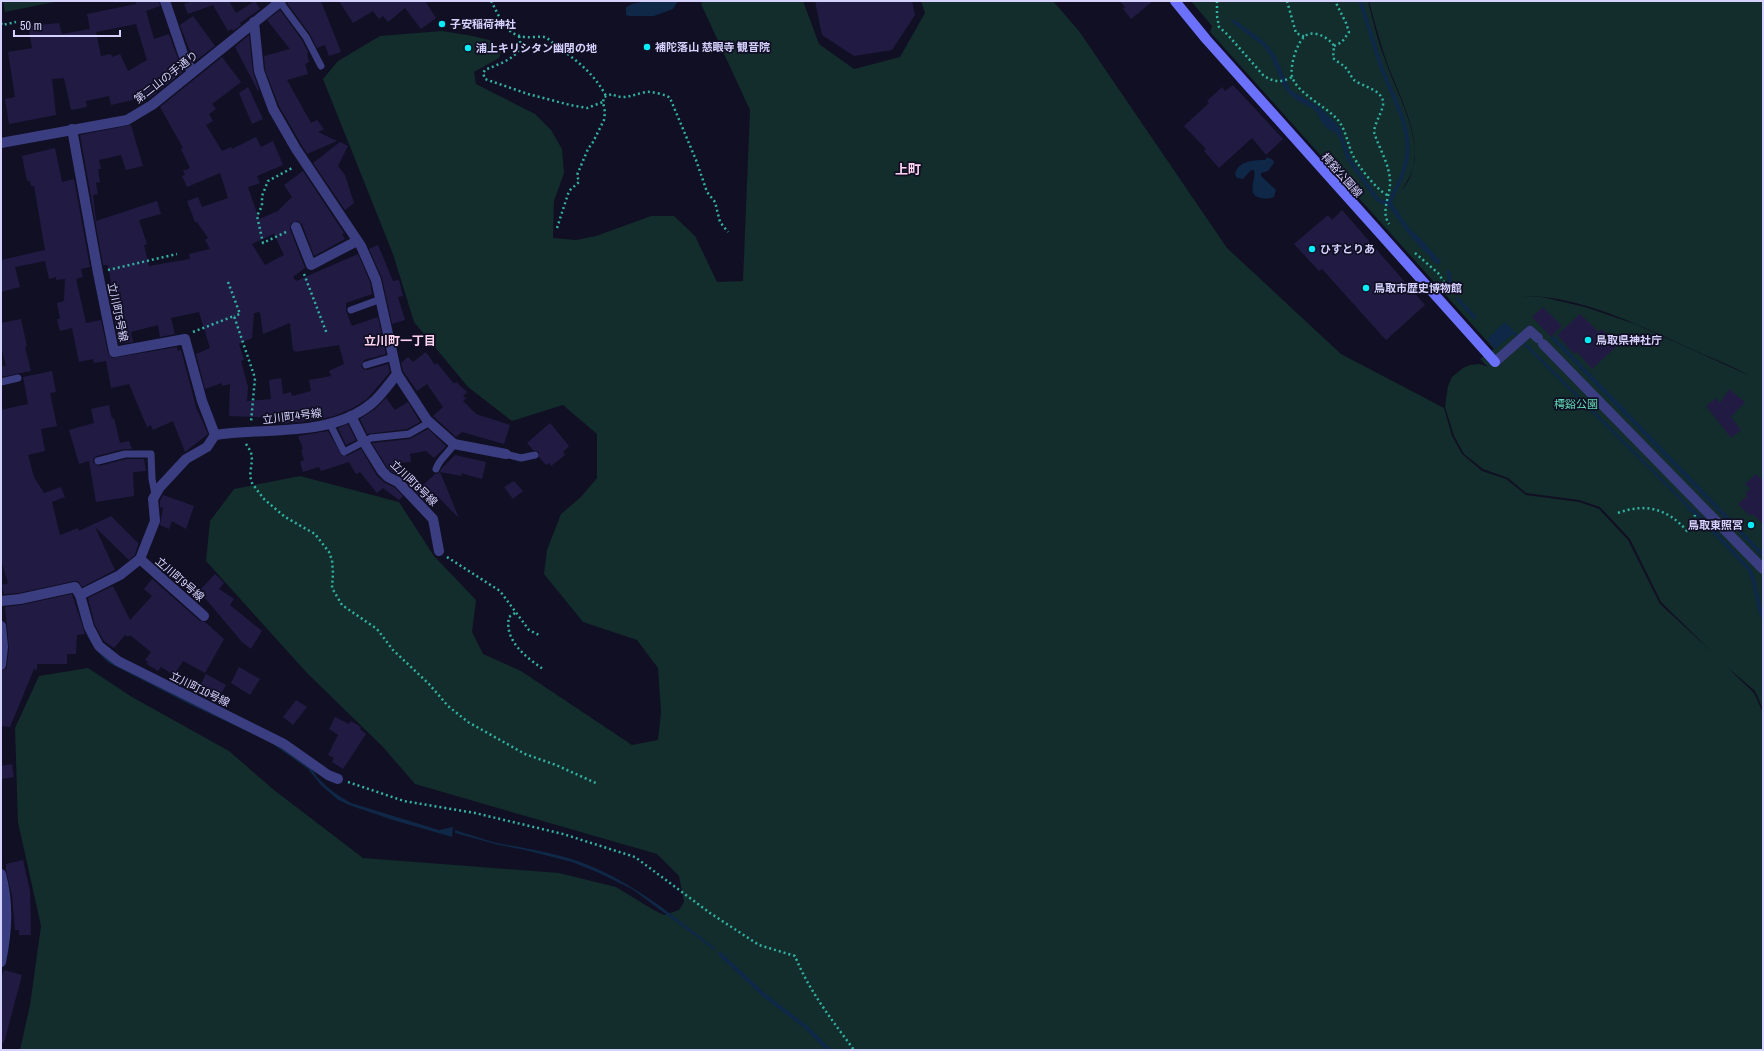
<svg xmlns="http://www.w3.org/2000/svg" width="1764" height="1051" viewBox="0 0 1764 1051" font-family="'Archivo Narrow','Noto Sans JP',sans-serif">
	<style>
		.green { fill: #122d2b; fill-rule: evenodd }
		.water { fill: #0f2847 }
		.lines { fill: none; stroke-linecap: round; stroke-linejoin: round }
		.stream { stroke: #0f2847; stroke-width: 4 }
		.building { fill: #211b44; fill-rule: evenodd }
		.path { stroke: #32b2a3; stroke-width: 2.5; stroke-dasharray: 2 3; stroke-linecap: butt }
		.lane { stroke: #3b3d81; stroke-width: 7 }
		.street { stroke: #3b3d81; stroke-width: 10 }
		.secondary { stroke: #6c71fb; stroke-width: 10 }
		.poi-dot { fill: #07ecf6; stroke: #110f23; stroke-width: 1.5 }
		.labels { text-anchor: middle; stroke-width: 3.5; stroke-linejoin: round; paint-order: stroke }
		.poi-label { font-size: 11px; font-weight: bold; fill: #d5d2fe; stroke: #110f23; text-anchor: start }
		.street-label { font-size: 11px; fill: #d5d2fe; stroke: #110f23 }
		.park-label { font-size: 11px; fill: #60dcb6; stroke: #110f23 }
		.neighbourhood-label { font-size: 12px; font-weight: bold; fill: #fed4f1; stroke: #110f23 }
		.quarter-label { font-size: 13px; font-weight: bold; fill: #fed4f1; stroke: #110f23 }
	</style>
	<rect width="100%" height="100%" fill="#110f23"/>
	<g class="green">
		<path d="M3,1H53L54,2L5,12Z"/>
		<path d="M703,1H803L819,44L854,69L900,57L925,13L921,1H1053L1079,31L1227,248L1341,354L1444,408L1452,436L1462,454L1482,471L1506,479L1526,495L1579,502L1599,509L1628,540L1660,604L1712,652L1661,602L1630,539L1600,507L1579,500L1526,493L1508,478L1483,469L1464,454L1454,436L1445,407L1448,386L1452,377L1463,368L1470,365L1480,364L1488,367L1480,359L1494,349L1210,32L1212,26L1191,1H1368C1373,20 1377,39 1384,57C1395,90 1416,123 1415,159C1414,171 1407,181 1402,190C1434,151 1398,97 1385,57C1379,39 1374,20 1369,1H1763V386L1761,385L1763,386V709L1755,691L1726,666L1754,693L1763,713V1050H20L30,1005L41,926L18,822L15,728L39,676L88,668L132,697L229,751L274,790L363,858L559,873L616,887L652,909L664,915L679,910L684,902L679,876L657,854L415,784L383,747L307,673L206,561L210,521L234,489L300,476L399,502L434,556L476,600L472,632L483,654L521,671L632,745L658,740L661,712L658,668L637,640L583,622L544,574L547,550L561,514L581,497L597,478V434L563,405L512,421L468,387L414,322L393,254L323,79L338,61L380,36L442,31L473,36L489,40L502,48L499,58L474,72L476,84L535,114L551,130L562,149L564,173L554,201L553,238L576,240L596,236L651,216H674L695,236L717,282L743,281L750,110L701,4ZM1523,296C1578,295 1639,325 1689,348C1708,357 1729,364 1748,375L1635,324L1585,307L1542,297Z"/>
	</g>
	<g class="water">
		<path d="M646,1C657,3 667,1 678,1L673,9L654,16H629L626,15V7L632,4Z"/>
		<path d="M1234,19L1266,43L1275,55L1290,89L1297,94L1318,106L1333,120L1340,128L1351,159L1379,198L1383,200H1390L1409,228L1424,242L1441,262L1437,265L1410,236L1389,207L1376,201L1346,159L1341,141L1336,133L1329,130L1322,123L1317,113L1312,108L1299,102L1289,94L1282,84L1270,55L1263,46L1231,22Z"/>
		<path d="M1267,157L1273,160L1274,163L1268,171L1261,173V176L1276,190L1274,197C1270,199 1266,199 1261,198C1245,195 1257,179 1254,170H1251L1243,179L1237,178L1235,174C1238,161 1254,160 1265,160Z"/>
		<path d="M1458,297L1477,317L1474,320L1455,299Z"/>
		<path d="M1505,322L1519,336L1693,509L1691,511L1513,334L1495,349L1487,339Z"/>
		<path d="M77,601L98,649L258,732L310,766L317,777L327,787L339,796L351,803L439,830L453,827L452,837L393,820L349,805L337,799L321,785L308,769L270,742L189,704L109,663C87,644 83,628 77,601Z"/>
		<path d="M455,830C471,835 487,841 502,844C531,849 561,854 588,865C635,884 675,917 715,948L714,950L632,889L597,872L572,862L525,850L499,845L455,833Z"/>
	</g>
	<g class="lines">
		<g class="stream">
			<path d="M1360,1C1368,22 1373,44 1381,66C1391,95 1411,123 1407,156C1405,174 1396,188 1389,204"/>
			<path d="M1448,272L1450,281"/>
			<path d="M1553,338L1763,555"/>
			<path d="M1689,508L1699,516L1749,569C1757,583 1756,603 1763,618"/>
			<path d="M720,954L764,995L806,1027L829,1050"/>
		</g>
	</g>
	<g class="building">
		<path d="M136,1H159L160,6L146,11L154,39L169,34L177,56L184,71L151,97L143,101L142,98L111,105L109,96L86,101L87,107L71,110L64,78L52,79L56,115L9,124L5,99L15,97L8,52L32,48L28,26L59,23L62,34L90,29L87,14L136,4ZM136,24L147,60L128,71L120,54L112,57L111,54L101,56L96,32Z"/>
		<path d="M192,1H229L236,13L255,1L260,9L240,23L241,25L233,31L232,29L228,31L213,5L188,14L184,4Z"/>
		<path d="M289,1H321L341,52L329,56L325,45L317,48L310,34L287,3Z"/>
		<path d="M339,1H425L436,18L421,29L405,8L388,22L383,16L379,19L373,11L353,23Z"/>
		<path d="M815,1H912L915,15L892,50L854,56L822,35Z"/>
		<path d="M1120,1H1153L1131,19L1123,9L1125,7Z"/>
		<path d="M280,10L302,40L308,52L307,53L309,62L305,64L308,74L287,80L311,123L317,120L324,129L318,132L337,141L307,154L279,106L265,70L264,56L290,49L267,20Z"/>
		<path d="M193,16L215,46L194,62L180,25Z"/>
		<path d="M249,35L253,72L259,90L258,91L235,47Z"/>
		<path d="M222,57L241,82L212,104L216,109L209,114L213,121L206,125L222,151L231,147L232,149L256,137L261,147L273,141L283,165L257,176L260,183L248,187L259,219L278,211L292,197L284,185L303,171L344,233L342,234L345,239L314,256L302,224L297,221L291,223L290,229L305,268L293,277L296,281L358,254L370,282L372,294L346,303V311L352,326L378,317L386,354L364,360L361,366L363,369L367,370L388,364L390,372L367,399L351,409L334,416L315,420L281,424L280,418L229,416L230,384L222,386V383L205,389L196,354L210,348L199,312L171,318L175,334L160,337L158,325L131,332L133,342L119,344L111,301H114L108,265H103L80,135L131,125L143,166L126,170L121,155L99,160L101,169H98L100,182L96,183L98,194L93,195L96,221L157,201L161,214L139,220L147,244L144,245L149,266L190,259L189,254L210,249L205,240L208,238L197,222H195L187,201L198,197L202,207L228,198L220,173L187,187L182,176L185,175L183,171L190,168L181,149L183,148L160,107ZM274,234L284,255L265,265L252,244ZM260,312L263,334L290,323L293,351L295,350V352L339,345L344,364L329,371L331,376L309,380L311,391L292,396L291,392L283,394L281,378L269,380L271,399L247,401L248,387L241,361L244,360L239,344L252,338L254,313Z"/>
		<path d="M1233,85L1283,139L1266,155L1252,138L1219,168L1204,151L1206,149L1184,126L1209,103L1207,101L1222,87L1225,91Z"/>
		<path d="M248,87L263,119L252,124L239,93Z"/>
		<path d="M340,142L348,146L338,166L345,175L354,203L345,210L313,163Z"/>
		<path d="M55,148L62,182L74,179L90,267L81,269L83,277L76,279L86,323L101,320L108,353L112,358L177,347L178,351L181,350L196,407L208,434L185,452L173,421L153,430L151,425L147,427L129,384L111,388L106,361L94,363L93,359L79,362L72,328L60,331L57,319H60L57,303L64,301L65,279L56,280V277L49,279L45,261L15,267L20,287L1,292V260L45,250L34,186H31L30,181H27L22,156Z"/>
		<path d="M1342,210L1425,305L1386,340L1322,269L1319,271L1294,244L1328,215L1332,220Z"/>
		<path d="M378,245L393,281L399,280L403,296L398,297L405,320L392,324L382,278L369,249Z"/>
		<path d="M1543,307L1562,326L1551,337L1532,317Z"/>
		<path d="M1580,314L1599,332L1602,329L1618,345L1592,369L1577,352L1574,354L1557,335Z"/>
		<path d="M21,319L27,346L25,347L31,371L1,377V367L6,365L1,347V323Z"/>
		<path d="M426,352L435,365L437,363L454,384L456,382L467,392L463,396L466,398L463,401L476,414L510,425L504,444L462,432L456,437L433,416L443,407L427,384L417,391L403,371L401,363L408,357L413,362Z"/>
		<path d="M52,371L56,392L50,393L57,426L41,429L45,451L28,455L34,477L44,493L61,487L65,497L52,502L60,535L78,528L79,531L111,516L138,543V545L135,555L129,560L95,527L115,570L82,587L78,581H74L19,593L4,594L2,585L8,583L1,560V410L28,404L23,377Z"/>
		<path d="M1729,389L1745,402L1731,417L1741,430L1731,438L1706,406L1716,398L1720,403Z"/>
		<path d="M386,398L395,410L408,402L420,422L407,429L367,434L360,419L375,409Z"/>
		<path d="M109,405L112,419L114,418L120,443L129,441L132,449H124L97,456L93,459V463L99,466L126,459H144L146,471L133,472L134,496L96,502L89,461L79,464L69,430L94,423L91,409Z"/>
		<path d="M550,423L569,446L563,452L565,455L551,466L549,463L546,465L539,457V452L533,450L527,443Z"/>
		<path d="M348,424L356,440L346,445L338,428Z"/>
		<path d="M428,429L446,446L434,458L426,451L410,454L411,462L397,463L413,478L414,484L411,487L403,477L392,472L387,467L372,443L410,439Z"/>
		<path d="M328,431L342,456H346L361,449L377,476L385,483L394,487L403,496L399,500L383,488L377,493L360,472L356,474L349,462L321,471L319,467L303,472L300,462L304,460L301,450L303,449L298,436Z"/>
		<path d="M455,455L486,462L482,479L461,473L462,476L440,472L459,518L435,494L426,502L416,492L435,474L439,473L442,468Z"/>
		<path d="M1756,474L1763,481V524L1753,514L1750,516L1738,504L1747,496L1745,493L1750,489L1745,484Z"/>
		<path d="M514,481L523,491L513,499L504,487Z"/>
		<path d="M163,495L194,506L186,529L172,521L169,529L160,525L163,508L160,507V501Z"/>
		<path d="M215,574L224,583L219,589L234,599L230,605L262,631L251,649L242,642L199,591Z"/>
		<path d="M152,579L200,621L205,622L224,639L205,673L183,661L174,675L161,667L158,671L147,664L148,662L145,660L151,652L130,635L128,637L125,635L114,648L104,641L95,625L88,598L113,586L130,620L152,596L144,589Z"/>
		<path d="M72,594L85,634L77,635L76,654H67V664H37V670L34,669L10,727L1,726V671L6,669L7,666L9,648L5,607L21,605Z"/>
		<path d="M239,667L260,679L250,695L231,683Z"/>
		<path d="M206,674L226,685L216,703L197,692Z"/>
		<path d="M296,700L307,707L293,725L283,717Z"/>
		<path d="M335,717L349,724L351,721L361,727L360,729L366,734L343,769L332,762L334,758L328,755L338,735L329,729Z"/>
		<path d="M12,764L14,777L1,779V766Z"/>
		<path d="M23,860L30,891L31,935H19V930H15L12,895L6,870V864Z"/>
		<path d="M4,970L22,975L4,1043L1,1042V978Z"/>
	</g>
	<g class="lines">
		<g class="path">
			<path d="M491,1C500,17 505,35 525,37C531,38 538,36 544,37C549,38 554,45 559,48C578,61 595,75 606,96"/>
			<path d="M1217,1V16L1219,27L1228,35L1263,75C1272,82 1282,83 1292,77"/>
			<path d="M1287,1L1296,33L1305,37"/>
			<path d="M1,23L2,25L16,22"/>
			<path d="M519,36L521,46C515,60 498,64 485,70L483,73L485,79L528,94L570,105L587,108L603,102"/>
			<path d="M1334,46L1342,42L1349,32L1346,23L1335,1"/>
			<path d="M1387,195C1376,189 1355,163 1351,151C1347,140 1345,129 1338,120C1326,106 1296,93 1292,76C1290,66 1296,46 1303,38C1311,28 1329,37 1334,46L1333,58C1337,62 1342,64 1345,67C1349,71 1351,77 1354,80C1363,87 1385,90 1383,105C1381,115 1375,122 1374,132C1379,149 1391,166 1390,185C1389,198 1381,212 1389,224"/>
			<path d="M557,228L569,191L579,182L577,175L588,149L593,142L604,120L605,112L603,102L604,97L612,94C624,101 634,94 646,92C650,91 668,95 670,98L696,160L707,192L715,202L720,222L728,232"/>
			<path d="M286,232L263,243L257,216L262,206V196L268,181L294,167"/>
			<path d="M1415,253L1438,273L1450,291L1449,293"/>
			<path d="M108,270L177,254"/>
			<path d="M304,274L327,334"/>
			<path d="M228,282L240,314L234,316"/>
			<path d="M193,332L234,316L255,378L251,422"/>
			<path d="M246,444L251,452L252,460L250,476L252,483L257,490L264,499L285,517L315,534L329,552L332,560L333,573L332,588L342,605L377,629L393,650L429,684L448,706L468,722L525,754L556,765L598,784"/>
			<path d="M1618,513C1645,503 1667,508 1687,531L1692,529L1695,515"/>
			<path d="M447,557L500,591L529,630L539,635"/>
			<path d="M515,613L509,617C504,641 526,657 543,669"/>
			<path d="M348,782L404,801L475,813L563,834L635,857L710,913L759,945L795,956C809,991 832,1020 854,1050"/>
		</g>
		<g class="lane">
			<path d="M280,2L306,37L321,66"/>
			<path d="M351,310L381,299"/>
			<path d="M366,365L393,357"/>
			<path d="M1,382L18,378"/>
			<path d="M330,424L344,452L371,438L409,434L430,422"/>
			<path d="M506,454L521,458L535,455"/>
			<path d="M98,461L125,454H151L152,479L155,494"/>
			<path d="M436,469C439,459 449,453 454,444"/>
		</g>
		<g class="street">
			<path d="M165,1L183,54L192,72"/>
			<path d="M72,129L98,273L114,352L185,339L202,401L215,435"/>
			<path d="M1,143L127,120L152,105L281,1"/>
			<path d="M296,227L311,265L357,241"/>
			<path d="M1543,344L1763,569"/>
			<path d="M1495,362L1530,331L1538,338"/>
			<path d="M397,374L427,420L454,444L506,454"/>
			<path d="M351,416L364,442L382,471L388,477L398,482L433,519L439,551"/>
			<path d="M140,559L204,616"/>
			<path d="M80,595L89,627L99,646L118,661L284,744L328,775L338,779"/>
			<path d="M1,601L20,599L75,587L80,595L120,575L140,559L155,521L153,499L160,487L186,459L207,447L215,435C265,427 329,438 371,404C381,396 389,384 397,374L376,280L361,246L296,149L273,109L259,71L254,22"/>
			<path d="M1,626L3,647L1,665"/>
			<path d="M1,874C9,904 7,932 1,962"/>
		</g>
		<path class="secondary" d="M1175,1L1206,39L1495,362"/>
	</g>
	<g class="poi-dot">
		<circle cx="442" cy="24" r="4"/>
		<circle cx="647" cy="47" r="4"/>
		<circle cx="468" cy="48" r="4"/>
		<circle cx="1312" cy="249" r="4"/>
		<circle cx="1366" cy="288" r="4"/>
		<circle cx="1588" cy="340" r="4"/>
		<circle cx="1751" cy="525" r="4"/>
	</g>
	<g class="labels">
		<g class="poi-label">
			<text x="450" y="28">子安稲荷神社</text>
			<text x="655" y="51">補陀落山 慈眼寺 観音院</text>
			<text x="476" y="52">浦上キリシタン幽閉の地</text>
			<text x="1320" y="253">ひすとりあ</text>
			<text x="1374" y="292">鳥取市歴史博物館</text>
			<text x="1596" y="344">鳥取県神社庁</text>
			<text x="1743" y="529" text-anchor="end">鳥取東照宮</text>
		</g>
		<g class="street-label">
			<text transform="translate(166 77) rotate(-38)" y="4">第二山の手通り</text>
			<text transform="translate(1342 175) rotate(48)" y="4">樗谿公園線</text>
			<text transform="translate(118 312) rotate(78)" y="4">立川町5号線</text>
			<text transform="translate(292 416) rotate(-7)" y="4">立川町4号線</text>
			<text transform="translate(414 483) rotate(44)" y="4">立川町8号線</text>
			<text transform="translate(180 579) rotate(41)" y="4">立川町9号線</text>
			<text transform="translate(200 689) rotate(26)" y="4">立川町10号線</text>
		</g>
		<g class="park-label">
			<text x="1576" y="408">樗谿公園</text>
		</g>
		<g class="neighbourhood-label">
			<text x="400" y="345">立川町一丁目</text>
		</g>
		<g class="quarter-label">
			<text x="908" y="174">上町</text>
		</g>
	</g>
	<rect width="1764" height="1051" fill="none" stroke="#d5d2fe" stroke-width="4"/>
	<path d="M14 30v6h106v-6" fill="none" stroke="#d5d2fe" stroke-width="2"/>
	<text x="20" y="30" font-size="12" fill="#d5d2fe" stroke="#110f23" stroke-width="3" paint-order="stroke">50 m</text>
</svg>
